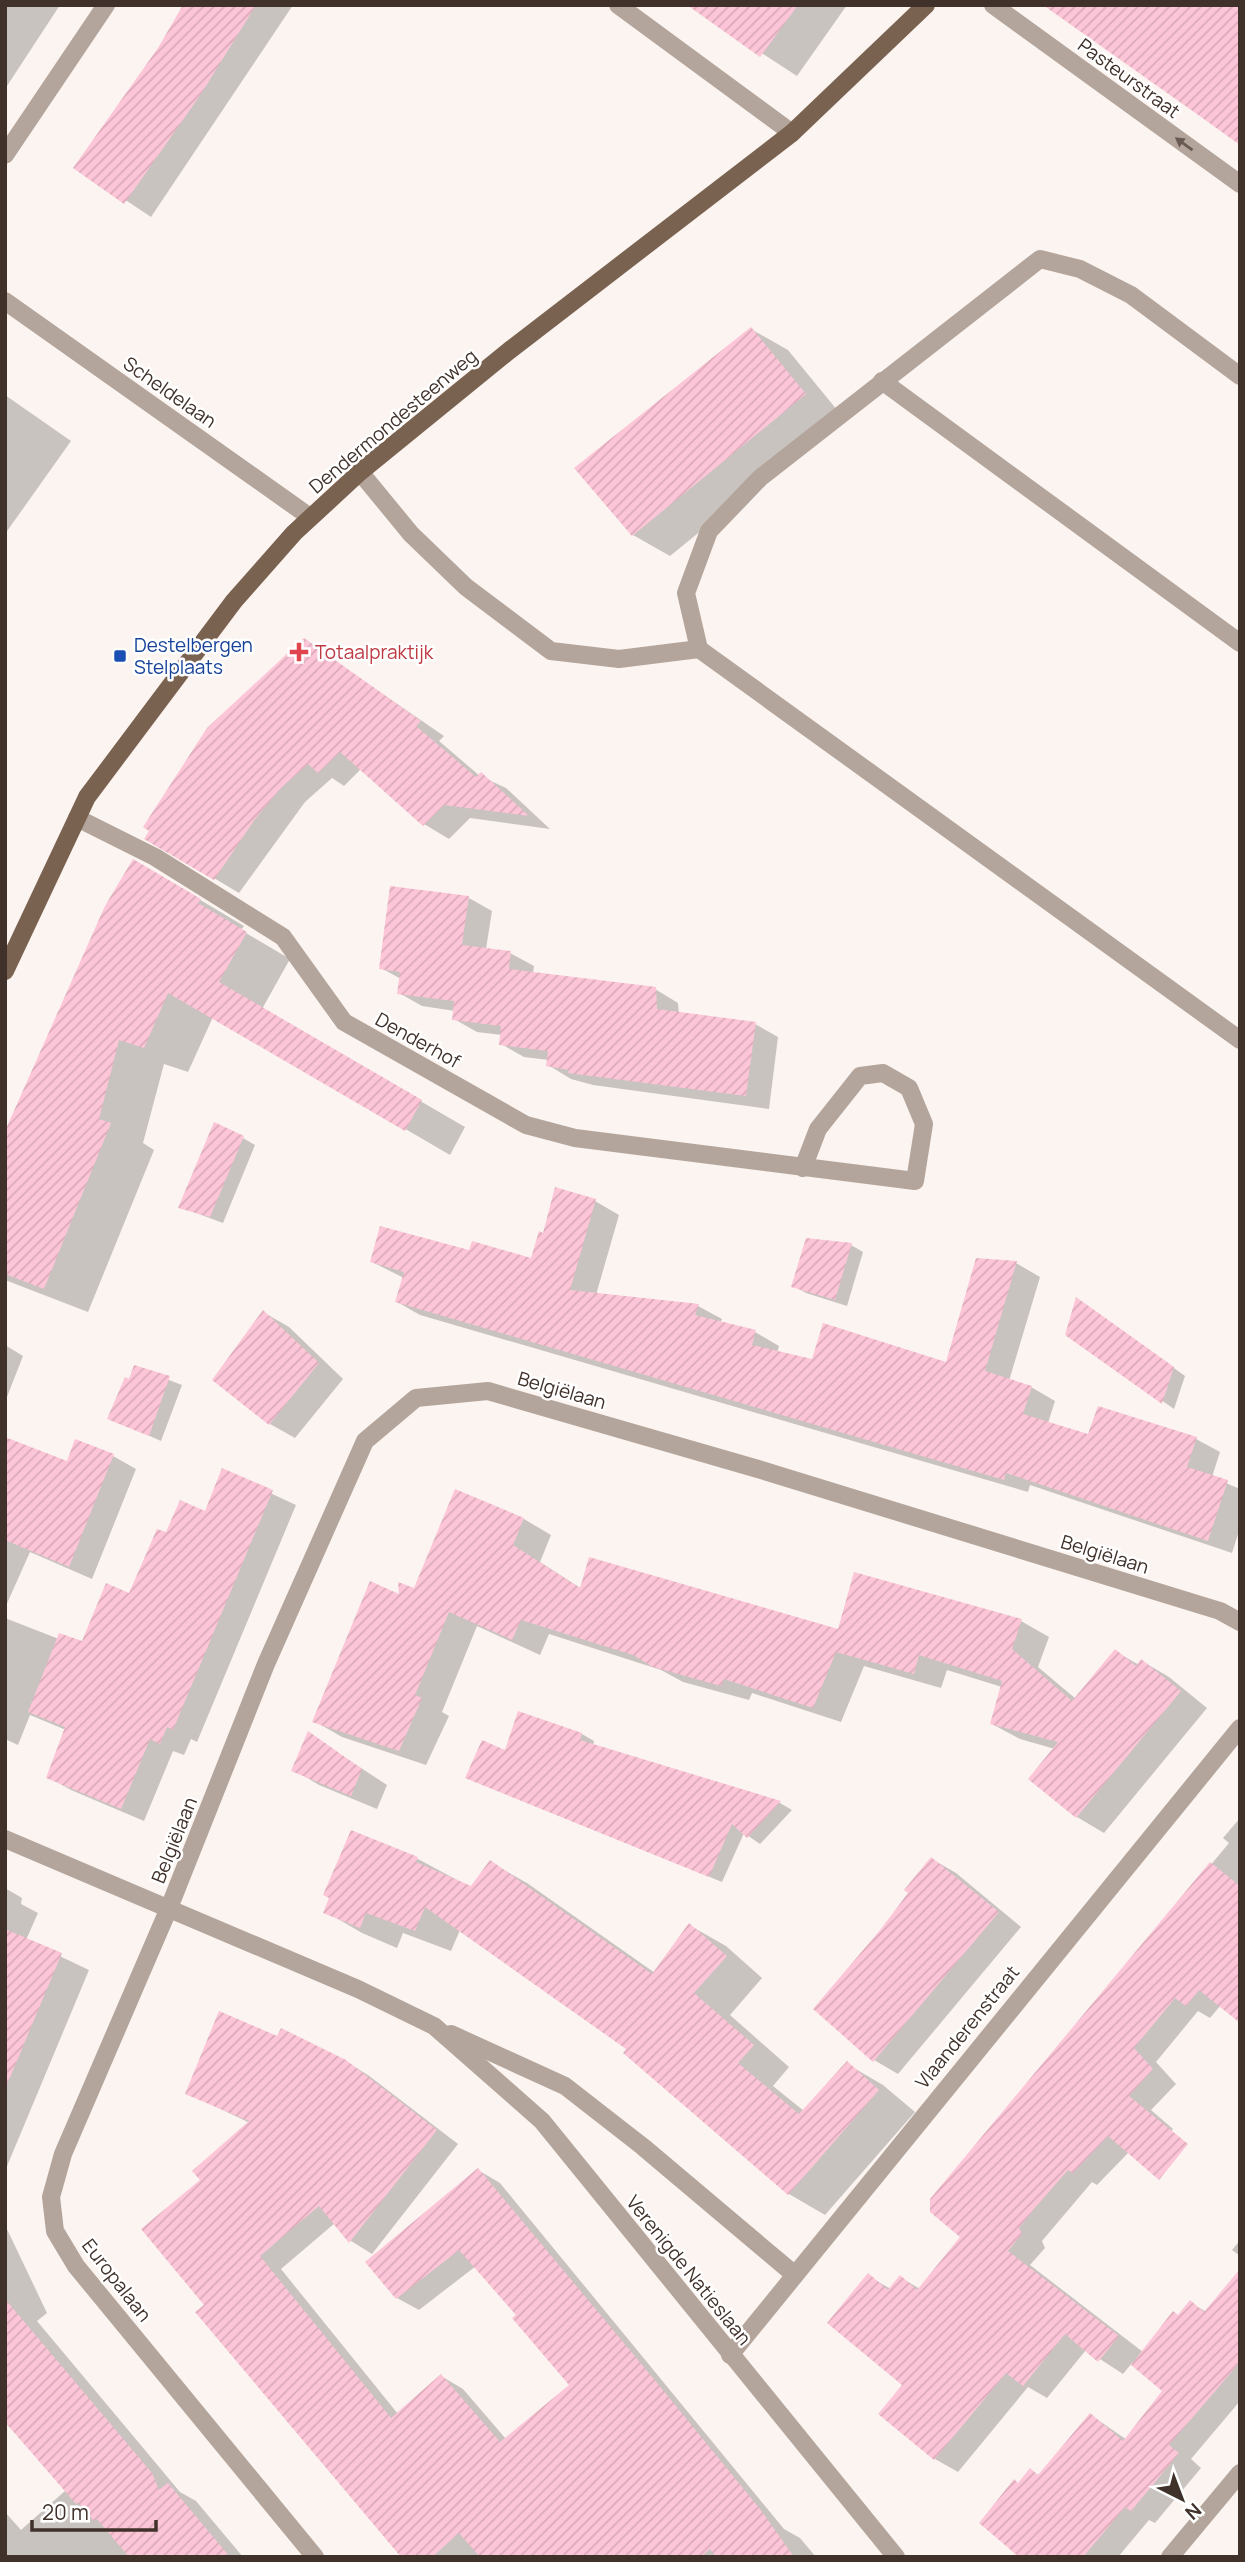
<svg xmlns="http://www.w3.org/2000/svg" width="1245" height="2562" viewBox="0 0 1245 2562" font-family="Manrope,sans-serif">
	<style>
		.shadow { fill: #0003 }
		.building { fill: url(#building-hatch) }
		.lines { fill: none; stroke-linecap: round; stroke-linejoin: round }
		.minor { stroke: #b3a59b; stroke-width: 18 }
		.major { stroke: #7a6250; stroke-width: 18 }
		.oneway { fill: #685a52 }
		.health-dot { fill: #e0444e; stroke: #fff; stroke-width: 2.5 }
		.transit-dot { fill: #1a4fb4; stroke: #fff; stroke-width: 2.5 }
		.labels { text-anchor: middle; stroke-width: 5; stroke-linejoin: round; paint-order: stroke }
		.street-label { font-size: 19px; fill: #40322b; stroke: #fff }
		.transit-label { font-size: 19px; fill: #164399; stroke: #fff; text-anchor: start }
		.health-label { font-size: 19px; fill: #be3a42; stroke: #fff; text-anchor: start }
	</style>
	<defs>
		<pattern id="building-hatch" width="6" height="6" patternUnits="userSpaceOnUse" patternTransform="scale(1.75)"><rect width="6" height="6" fill="#fdc5d8"/><path d="M-1 1l2-2M0 6l6-6M5 7l2-2" fill="none" stroke="#daaaba"/></pattern>
	</defs>
	<rect width="100%" height="100%" fill="#fcf4f0"/>
	<g class="shadow">
		<path d="M5,5H60L5,89Z"/>
		<path d="M186,5H293L151,217L76,167L159,49Z"/>
		<path d="M716,5H847L797,76L708,18Z"/>
		<path d="M751,329L788,350L842,416L670,556L633,535Z"/>
		<path d="M5,395L71,441L5,534Z"/>
		<path d="M304,640L444,736L439,741L480,776L506,788L550,829L470,818L449,839L424,824L361,769L344,786L332,778L305,802L239,893L147,838Z"/>
		<path d="M177,886L244,926L241,930L290,959L262,1009L465,1127L450,1155L213,1017L188,1072L164,1064L143,1143L154,1150L88,1312L5,1280V1135Z"/>
		<path d="M469,898L492,911L486,949L510,953L534,966L533,973L655,989L678,1003L679,1014L755,1024L778,1037L769,1109L593,1085L571,1079L548,1065L549,1060L524,1057L501,1044L502,1035L477,1032L454,1019L455,1011L422,1006L399,993L401,979L381,968Z"/>
		<path d="M243,1138L255,1145L223,1223L180,1207Z"/>
		<path d="M595,1201L619,1215L596,1295L698,1306L722,1319L720,1323L755,1332L779,1346L777,1353L814,1361L947,1365L1016,1263L1040,1277L1009,1381L1031,1387L1055,1401L1048,1423L1089,1436L1099,1408L1196,1439L1220,1452L1212,1477L1240,1489V1528L1232,1553L1030,1485L1028,1492L420,1315L397,1302L404,1278L372,1262L470,1253L532,1260L544,1235Z"/>
		<path d="M851,1245L863,1252L847,1306L806,1293L794,1286Z"/>
		<path d="M1089,1307L1185,1376L1174,1409L1067,1334Z"/>
		<path d="M263,1312L289,1327L343,1379L295,1438L270,1424Z"/>
		<path d="M5,1345L23,1356L5,1402Z"/>
		<path d="M135,1367L182,1385L161,1441L109,1418Z"/>
		<path d="M5,1439L68,1463L113,1456L136,1469L92,1579L30,1552L5,1608Z"/>
		<path d="M223,1471L296,1505L197,1742L191,1739L184,1755L173,1751L144,1821L71,1790L48,1777L66,1730L30,1715L18,1745L5,1739V1618L59,1639L83,1644L129,1595L166,1534L206,1513Z"/>
		<path d="M524,1519L551,1535L540,1562L582,1589L840,1631L1021,1621L1049,1637L1038,1667L1076,1699L1115,1651L1139,1665L1142,1661L1169,1677L1207,1708L1104,1833L1077,1817L1030,1779L1055,1749L1020,1739L992,1724L1002,1687L947,1670L941,1688L864,1666L841,1722L752,1693L749,1700L683,1682L661,1670L549,1634L540,1655L477,1626L442,1712L449,1716L426,1765L342,1737L314,1721L402,1596Z"/>
		<path d="M519,1713L582,1734L594,1741L593,1746L780,1803L792,1810L760,1844L744,1833L722,1882L468,1778L506,1752Z"/>
		<path d="M309,1734L387,1785L377,1809L319,1785L294,1770Z"/>
		<path d="M1240,1818V2018L1221,2005L1210,2018L1198,2011L1156,2062L1176,2084L1151,2110L1173,2129L1148,2161L1130,2151L1097,2185L1092,2182L1042,2241L1045,2248L1030,2265L1143,2352L1190,2303L1207,2312L1240,2272V2401L1191,2459L1201,2468L1155,2523L1149,2520L1118,2557H1022L1019,2484L1030,2470L1040,2476L1091,2415L1127,2440L1164,2391L1132,2363L1123,2374L1086,2350L1047,2398L1028,2387L958,2472L935,2459L905,2385L868,2276L891,2289L900,2277L920,2289L962,2236L932,2199L1229,1843L1223,1838Z"/>
		<path d="M352,1832L418,1859L472,1888L490,1862L527,1883L655,1973L689,1925L726,1946L762,1978L730,2015L789,2067L773,2086L804,2111L847,2064L883,2085L915,2112L825,2215L789,2194L629,2049L460,1930L451,1951L403,1933L397,1948L362,1933L326,1912Z"/>
		<path d="M932,1859L956,1873L1021,1927L898,2074L874,2060L882,1930Z"/>
		<path d="M5,1888L22,1898L21,1904L38,1913L26,1940L89,1970L5,2171Z"/>
		<path d="M278,2038L345,2061L368,2075L458,2144L372,2254L351,2241L335,2223L281,2269L398,2414L441,2376L463,2389L506,2439L571,2385L519,2315L476,2266L419,2310L397,2298L478,2170L500,2183L784,2529L800,2538L816,2557H403L207,2305L202,2180L250,2123L187,2093Z"/>
		<path d="M5,2225L47,2313L37,2321L180,2492L196,2501L243,2557H5V2512L21,2530L66,2490L5,2422Z"/>
		<path d="M1240,2240V2256L1232,2250Z"/>
	</g>
	<g class="building">
		<path d="M183,5H256L201,94L124,204L73,168L158,48Z"/>
		<path d="M687,5H798L760,57Z"/>
		<path d="M1043,5H1240V145L1201,117Z"/>
		<path d="M751,327L806,394L632,536L574,468Z"/>
		<path d="M304,638L421,721L416,726L476,777L481,772L529,816L444,805L423,826L340,752L318,773L308,764L281,788L255,819L214,880L144,839L149,831L143,827L207,728Z"/>
		<path d="M133,859L201,899L198,903L247,932L219,982L422,1100L405,1131L168,993L144,1048L119,1040L99,1119L111,1123L44,1289L5,1274V1131L105,906Z"/>
		<path d="M390,886L469,896L462,945L511,951L509,969L656,987L657,1009L756,1022L746,1096L568,1073L569,1070L546,1066L548,1051L499,1045L501,1026L452,1020L454,1001L397,994L400,972L379,969Z"/>
		<path d="M214,1122L244,1136L210,1217L178,1208Z"/>
		<path d="M555,1187L596,1199L570,1290L699,1304L695,1315L756,1330L752,1345L812,1359L823,1323L946,1362L976,1258L1017,1261L985,1371L1032,1386L1023,1414L1088,1434L1098,1406L1197,1437L1187,1467L1228,1480L1208,1541L1006,1473L1004,1480L395,1302L404,1272L370,1262L380,1226L469,1250L472,1241L531,1258L539,1231L543,1233Z"/>
		<path d="M806,1238L852,1243L835,1300L791,1287Z"/>
		<path d="M1076,1297L1174,1367L1162,1404L1065,1335Z"/>
		<path d="M263,1310L319,1363L269,1425L212,1380Z"/>
		<path d="M134,1365L170,1376L149,1436L107,1419L125,1377L129,1379Z"/>
		<path d="M5,1437L67,1461L75,1439L114,1454L69,1567L5,1540Z"/>
		<path d="M222,1468L273,1490L173,1730L167,1727L160,1744L150,1739L121,1809L46,1778L65,1727L28,1712L59,1633L82,1641L106,1583L129,1593L157,1529L166,1532L180,1500L205,1511Z"/>
		<path d="M455,1489L524,1518L513,1545L580,1588L589,1557L838,1629L854,1572L1022,1619L1012,1649L1072,1701L1115,1649L1136,1666L1141,1659L1181,1691L1076,1818L1028,1779L1058,1742L990,1724L1002,1681L919,1655L914,1674L836,1652L813,1708L724,1679L721,1686L653,1667L633,1655L521,1620L512,1640L449,1612L415,1695L422,1698L399,1751L312,1722L370,1581L399,1594L398,1582L414,1588Z"/>
		<path d="M518,1711L582,1733L580,1740L781,1801L747,1838L732,1824L709,1877L465,1778L482,1740L505,1750Z"/>
		<path d="M308,1731L362,1769L351,1796L291,1771Z"/>
		<path d="M351,1830L418,1857L416,1862L471,1886L490,1860L652,1974L689,1923L727,1956L694,1993L754,2045L738,2063L799,2114L847,2061L879,2090L788,2195L623,2053L626,2049L425,1907L415,1931L366,1913L360,1928L323,1913L329,1898L323,1895Z"/>
		<path d="M931,1857L999,1912L873,2062L813,2009L881,1929L908,1893L904,1890Z"/>
		<path d="M1210,1862L1240,1886V2023L1199,1990L1186,2006L1175,1998L1134,2048L1153,2069L1129,2096L1188,2144L1159,2180L1108,2136L1073,2173L1068,2170L1033,2210L1019,2228L1022,2234L1008,2251L1119,2336L1098,2362L1065,2334L1023,2386L1006,2373L934,2460L878,2414L902,2385L827,2323L868,2273L888,2290L900,2275L917,2290L960,2237L930,2212V2199Z"/>
		<path d="M5,1929L62,1953L6,2087L5,2086Z"/>
		<path d="M219,2011L277,2036L281,2028L346,2060L437,2130L349,2243L319,2206L260,2256L391,2418L441,2374L500,2442L569,2385L512,2318L516,2315L459,2250L396,2299L365,2262L478,2168L653,2378L760,2509L794,2557H716L710,2549L701,2557H480L459,2533L432,2557H401L195,2312L204,2305L141,2229L200,2180L192,2171L249,2121L185,2094Z"/>
		<path d="M1240,2269V2362L1169,2445L1179,2453L1131,2511L1125,2507L1083,2557H1019L979,2523L1014,2479L1018,2483L1030,2468L1038,2475L1090,2413L1123,2441L1162,2391L1131,2365L1173,2311L1178,2315L1190,2300L1204,2312Z"/>
		<path d="M5,2299L152,2473L159,2490L168,2483L230,2557H129L97,2519L94,2521L78,2502L76,2504L5,2422Z"/>
	</g>
	<g class="lines">
		<g class="minor">
			<path d="M618,5L792,133"/>
			<path d="M993,5L1240,184"/>
			<path d="M5,155L106,5"/>
			<path d="M5,301L310,517"/>
			<path d="M1240,376L1131,295L1080,269L1040,259L760,478L709,531L686,593L699,649L1240,1040"/>
			<path d="M882,381L1240,643"/>
			<path d="M360,472L411,534L466,587L551,651L619,659L699,649"/>
			<path d="M77,818L155,857L283,937L344,1022L526,1125L575,1138L915,1181L924,1124L909,1088L883,1073L860,1076L818,1129L803,1168"/>
			<path d="M5,1839L358,1989L434,2026L542,2121L896,2557"/>
			<path d="M451,2034L565,2086L642,2146L795,2275"/>
			<path d="M730,2355L1240,1728"/>
			<path d="M315,2557L76,2266L55,2231L51,2197L63,2154L169,1908L266,1664L365,1441L416,1398L488,1391L758,1469L1220,1611L1240,1622"/>
			<path d="M1170,2557L1240,2473"/>
		</g>
		<path class="major" d="M5,971L87,797L234,601L294,533L360,472L510,350L792,133L926,5"/>
	</g>
	<defs><path id="oneway-solid" d="M-6-.8H1V-3.2L6.5 0L1 3.2V.8H-6Z" transform="scale(1.75)"/></defs>
	<use class="oneway" href="#oneway-solid" transform="translate(1184 144) rotate(-144)"/>
	<path class="health-dot" d="M295.5 641.5h7v7h7v7h-7v7h-7v-7h-7v-7h7z"/>
	<rect class="transit-dot" x="113" y="649" width="14" height="14" rx="3.5"/>
	<g class="labels">
		<g class="street-label">
			<text transform="translate(1129 78) rotate(36)" y="7">Pasteurstraat</text>
			<text transform="translate(170 392) rotate(35)" y="7">Scheldelaan</text>
			<text transform="translate(393 421) rotate(-40)" y="7">Dendermondesteenweg</text>
			<text transform="translate(418 1040) rotate(29)" y="7">Denderhof</text>
			<text transform="translate(562 1390) rotate(16)" y="7">Belgiëlaan</text>
			<text transform="translate(1105 1554) rotate(17)" y="7">Belgiëlaan</text>
			<text transform="translate(174 1840) rotate(-68)" y="7">Belgiëlaan</text>
			<text transform="translate(967 2027) rotate(-51)" y="7">Vlaanderenstraat</text>
			<text transform="translate(689 2270) rotate(51)" y="7">Verenigde Natieslaan</text>
			<text transform="translate(117 2280) rotate(52)" y="7">Europalaan</text>
		</g>
		<g class="transit-label">
			<text x="134" y="652">Destelbergen<tspan x="134" dy="22">Stelplaats</tspan></text>
		</g>
		<g class="health-label">
			<text x="315" y="659">Totaalpraktijk</text>
		</g>
	</g>
	<rect width="1245" height="2562" fill="none" stroke="#40322b" stroke-width="14"/>
	<g transform="translate(1182 2499) rotate(138)" stroke="#ffffff" stroke-width="5" paint-order="stroke">
	<path d="M0-5L12 26L0 18L-12 26Z" fill="#40322b"/>
	<text y="-10" font-size="19" font-weight="bold" text-anchor="middle" fill="#40322b">N</text>
	</g>
	<path d="M32 2520v10h124v-10" fill="none" stroke="#40322b" stroke-width="3.5"/>
	<text x="42" y="2520" font-size="21" fill="#40322b" stroke="#ffffff" stroke-width="5" paint-order="stroke">20 m</text>
</svg>
